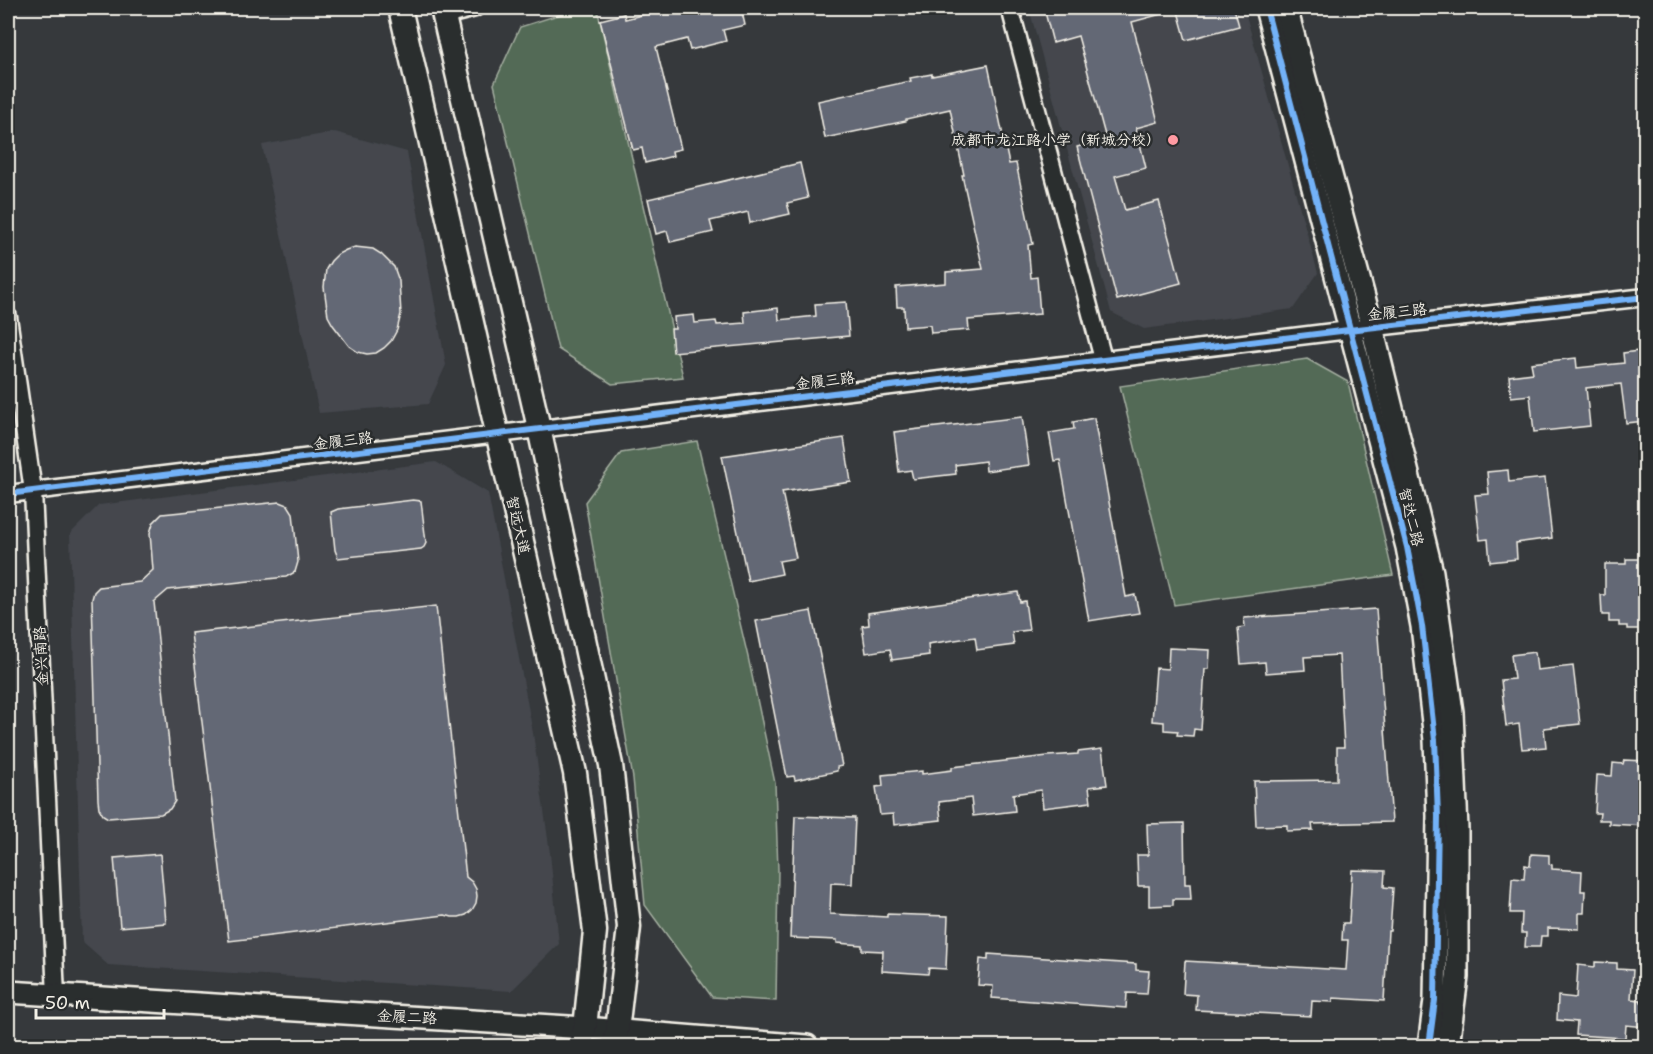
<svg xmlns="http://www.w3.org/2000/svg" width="1653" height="1054" viewBox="0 0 1653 1054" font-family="'Shantell Sans','LXGW WenKai TC',sans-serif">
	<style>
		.built { fill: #44474d }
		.green { fill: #536a57; stroke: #a4aea0; stroke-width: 1.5 }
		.building { fill: #646775; stroke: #f4f1e8; stroke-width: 1.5 }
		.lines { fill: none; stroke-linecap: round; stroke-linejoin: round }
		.minor-casing { stroke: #f4f1e8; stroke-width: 21 }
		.tertiary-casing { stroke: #f4f1e8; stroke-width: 26 }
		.secondary-casing { stroke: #f4f1e8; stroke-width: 27 }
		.minor { stroke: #2a2d2e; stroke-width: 16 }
		.tertiary { stroke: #2a2d2e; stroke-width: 21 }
		.secondary { stroke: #2a2d2e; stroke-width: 22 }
		.cycleway-casing { stroke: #2a2d2e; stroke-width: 10 }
		.cycleway { stroke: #73b2f8; stroke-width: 6 }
		.poi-dot { fill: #ff9aa2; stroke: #2a2d2e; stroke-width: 2 }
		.labels { text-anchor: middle; stroke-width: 5; stroke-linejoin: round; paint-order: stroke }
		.poi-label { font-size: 15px; fill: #f4f1e8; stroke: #2a2d2e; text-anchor: end }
		.street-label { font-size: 15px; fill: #f4f1e8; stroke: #2a2d2e }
	</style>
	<rect width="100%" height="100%" fill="#36393c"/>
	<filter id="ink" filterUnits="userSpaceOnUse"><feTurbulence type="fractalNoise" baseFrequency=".0167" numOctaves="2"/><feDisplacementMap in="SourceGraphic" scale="12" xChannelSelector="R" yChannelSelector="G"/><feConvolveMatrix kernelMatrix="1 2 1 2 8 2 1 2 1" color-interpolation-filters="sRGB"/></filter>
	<g filter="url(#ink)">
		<g class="built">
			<path d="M1029,8H1244L1318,273L1293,309L1144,329L1111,312Z"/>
			<path d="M335,132L407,152L446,365L428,404L319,413L262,145Z"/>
			<path d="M436,462L488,493L533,733L550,853L559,944L511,991L108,965L82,942L70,534L99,505Z"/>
		</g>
		<g class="green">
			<path d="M580,8H597L683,377L612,384L558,349L494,84L520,27Z"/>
			<path d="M1307,359L1348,382L1393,575L1174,605L1120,386Z"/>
			<path d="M697,441L748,657L775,783L778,870L776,1001L712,997L645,905L633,778L585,502L621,453Z"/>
		</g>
		<g class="building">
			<path d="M661,8H741L745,25L723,30L726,41L690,50L687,39L656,47L681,149L672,151L673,156L645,163L642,148L633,150L600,20L624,14L625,19L662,10Z"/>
			<path d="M1062,8H1169V12L1132,22L1158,122L1136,128L1146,168L1115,176L1125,210L1159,201L1181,283L1117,300L1077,147L1106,139L1078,36L1053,43L1045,12Z"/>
			<path d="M1177,8H1234L1239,26L1186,40Z"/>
			<path d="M988,65L1009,164L1016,163L1033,244L1028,245L1031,278L1037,277L1040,314L968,320L969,330L931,333L930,325L905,327L904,307H897L896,287L946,283V272L983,269L962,175H964L950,109L906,119V121L825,138L818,101L911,81L910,78L932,74V76Z"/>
			<path d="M800,163L808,198L787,203L790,214L750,223L748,212L710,221L713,232L670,242L667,231L656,234L648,199Z"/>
			<path d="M355,247L373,249L381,254L394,267L399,281L401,314L397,330L391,341L384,348L376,353L367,354L358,352L349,346L333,325L328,316L324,287L326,269L331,261L338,254L346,250Z"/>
			<path d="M846,302L849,336L673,352L671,329H675L674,317L694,315L695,323L716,321L717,325L745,323L744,312L778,308L779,320L816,316L815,304Z"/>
			<path d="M1646,350V421L1626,423L1621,384L1586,388L1590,426L1534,432L1530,395L1511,397L1509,376L1533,373L1531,363L1576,358L1577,368L1624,363L1623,353Z"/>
			<path d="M1022,417L1029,465L986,471L985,461L955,465L956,474L913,479L911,470L899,472L894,432Z"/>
			<path d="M1094,418L1126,597L1135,595L1139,613L1089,621L1060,460L1054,461L1049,433L1074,429L1073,422Z"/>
			<path d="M844,438L851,482L782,492L796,558L779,561L782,574L748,581L722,456Z"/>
			<path d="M1508,470L1509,482L1545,478L1552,538L1516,543L1517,559L1490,562L1488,539L1480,540L1475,495L1489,494L1487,472Z"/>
			<path d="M413,500L421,501L426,543L424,547L421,549L338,558L335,550L331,512L338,509Z"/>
			<path d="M280,502L288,505L293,513L298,562L295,572L286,577L168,590L154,602L175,801L170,809L161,814L108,818L103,815L99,808L98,800L92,599L94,592L99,587L140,582L153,570L150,533L153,523L162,514Z"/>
			<path d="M1626,559H1646V629H1627V626H1619V622H1609V615H1602L1601,595H1605V564H1626Z"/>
			<path d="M1018,592L1020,602L1025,601L1029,630L1012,632L1014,645L977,650L975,637L928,644L929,655L892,660L890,649L866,653L862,626L869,625L868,613Z"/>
			<path d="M436,606L466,877L472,882L476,889L477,896L476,903L472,910L466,915L459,917H452L445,915L229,941L191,633Z"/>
			<path d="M1376,609L1392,822L1312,824L1313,830L1287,831V825L1256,826L1254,781L1337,780V747H1344L1339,655L1304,657L1305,670L1266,673L1265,662L1241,664L1238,628L1245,627L1244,618Z"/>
			<path d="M811,611L842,766L837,767V771L795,780L794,776L787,777L756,621Z"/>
			<path d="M1169,648L1210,650L1209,669H1205L1201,730L1194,729L1193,736L1177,735L1178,731L1164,730V722L1152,721L1156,668L1168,669Z"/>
			<path d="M1535,652L1537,670L1573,666L1580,724L1544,728L1546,747L1522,749L1519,724L1506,726L1501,680L1514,679L1511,655Z"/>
			<path d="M1102,749L1107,785L1089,787L1091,802L1043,808L1041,790L1013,794L1015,811L973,816L971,798L939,802L941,820L894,825L893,814L880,815L876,787L883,786L882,775L922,771V774L952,770V767L1048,756L1078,754V752Z"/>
			<path d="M1624,760L1646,761V826L1609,824V820H1599L1600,813H1595L1597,775L1612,776L1613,763L1623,764Z"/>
			<path d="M795,816L855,818L852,884L831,883L830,914L887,917V914L948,916L946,969L929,968L928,974L882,971L883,951L862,950V945L837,943V940L790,938Z"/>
			<path d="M1184,823L1185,884H1190L1191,899H1173V905L1149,906V886H1138L1137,855H1148L1147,824Z"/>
			<path d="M160,854L166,923L120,927L114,858Z"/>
			<path d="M1531,854L1549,855V864L1552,865V869L1582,871L1581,891H1585L1584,913H1579V929L1548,928V936H1541L1540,947H1525L1526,933H1521L1522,913H1510L1512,878L1524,879L1525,865L1530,866Z"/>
			<path d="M1352,870L1385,871L1384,887L1393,888L1390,931H1388L1384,1001L1333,998V1002L1312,1001L1311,1016L1196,1010L1197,995L1183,994L1185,961L1346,970L1348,940H1342L1343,923H1349Z"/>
			<path d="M988,954L1136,964V970L1149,971L1147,994L1127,993L1126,1008L992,998L993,986L978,985L980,959L988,960Z"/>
			<path d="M1595,962L1617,963V969L1633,970L1631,999L1641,1000V1002L1646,1003V1027L1626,1025L1625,1038L1576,1035L1577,1022L1557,1020L1558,996L1576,998L1578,965L1595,967Z"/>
		</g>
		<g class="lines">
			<g class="minor-casing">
				<g id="minor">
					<path d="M1010,8L1103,359"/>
					<path d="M444,16L475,8"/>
					<path d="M8,317L33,491L56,996"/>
					<path d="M8,494L1349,330L1646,297"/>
				</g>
			</g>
			<g class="tertiary-casing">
				<g id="tertiary">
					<path d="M1266,8L1407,547L1422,626L1435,740L1438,816L1435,1000L1429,1046"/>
					<path d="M1286,8L1372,327L1432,572L1452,712L1457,829V977L1448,1046"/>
					<path d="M8,992L585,1028L807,1046"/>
				</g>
			</g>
			<g class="secondary-casing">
				<g id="secondary">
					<path d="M400,8L575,773L595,931L585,1028L580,1046"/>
					<path d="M442,8L539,428L611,765L629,927L617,1031L613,1046"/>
				</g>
			</g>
			<use href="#minor" class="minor"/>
			<use href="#tertiary" class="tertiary"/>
			<use href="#secondary" class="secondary"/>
			<g class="cycleway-casing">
				<g id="cycleway">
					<path d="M1266,8L1407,547L1422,626L1435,740L1438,816L1435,1000L1429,1046"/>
					<path d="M8,494L1349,330L1646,297"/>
				</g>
			</g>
			<use href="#cycleway" class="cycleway"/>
		</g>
	</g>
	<circle class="poi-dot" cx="1173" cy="140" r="6"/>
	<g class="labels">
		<g class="poi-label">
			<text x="1161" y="145">成都市龙江路小学（新城分校）</text>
		</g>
		<g class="street-label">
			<text transform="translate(1397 312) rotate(-6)" y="5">金履三路</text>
			<text transform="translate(825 381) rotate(-7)" y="5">金履三路</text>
			<text transform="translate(343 441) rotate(-7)" y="5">金履三路</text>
			<text transform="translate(1411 517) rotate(76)" y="5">智达二路</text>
			<text transform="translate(518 525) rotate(77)" y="5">智远大道</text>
			<text transform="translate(41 656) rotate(-93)" y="5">金兴南路</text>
			<text transform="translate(407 1017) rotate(3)" y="5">金履二路</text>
		</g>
	</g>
	<rect width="1653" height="1054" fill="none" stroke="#2a2d2e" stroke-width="30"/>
	<rect x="15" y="15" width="1623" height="1024" fill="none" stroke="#f4f1e8" stroke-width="2" filter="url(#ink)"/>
	<path d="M36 1009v9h128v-9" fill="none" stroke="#f4f1e8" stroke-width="3"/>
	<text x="45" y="1009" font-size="18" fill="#f4f1e8" stroke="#2a2d2e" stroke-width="4.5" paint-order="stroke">50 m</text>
</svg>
